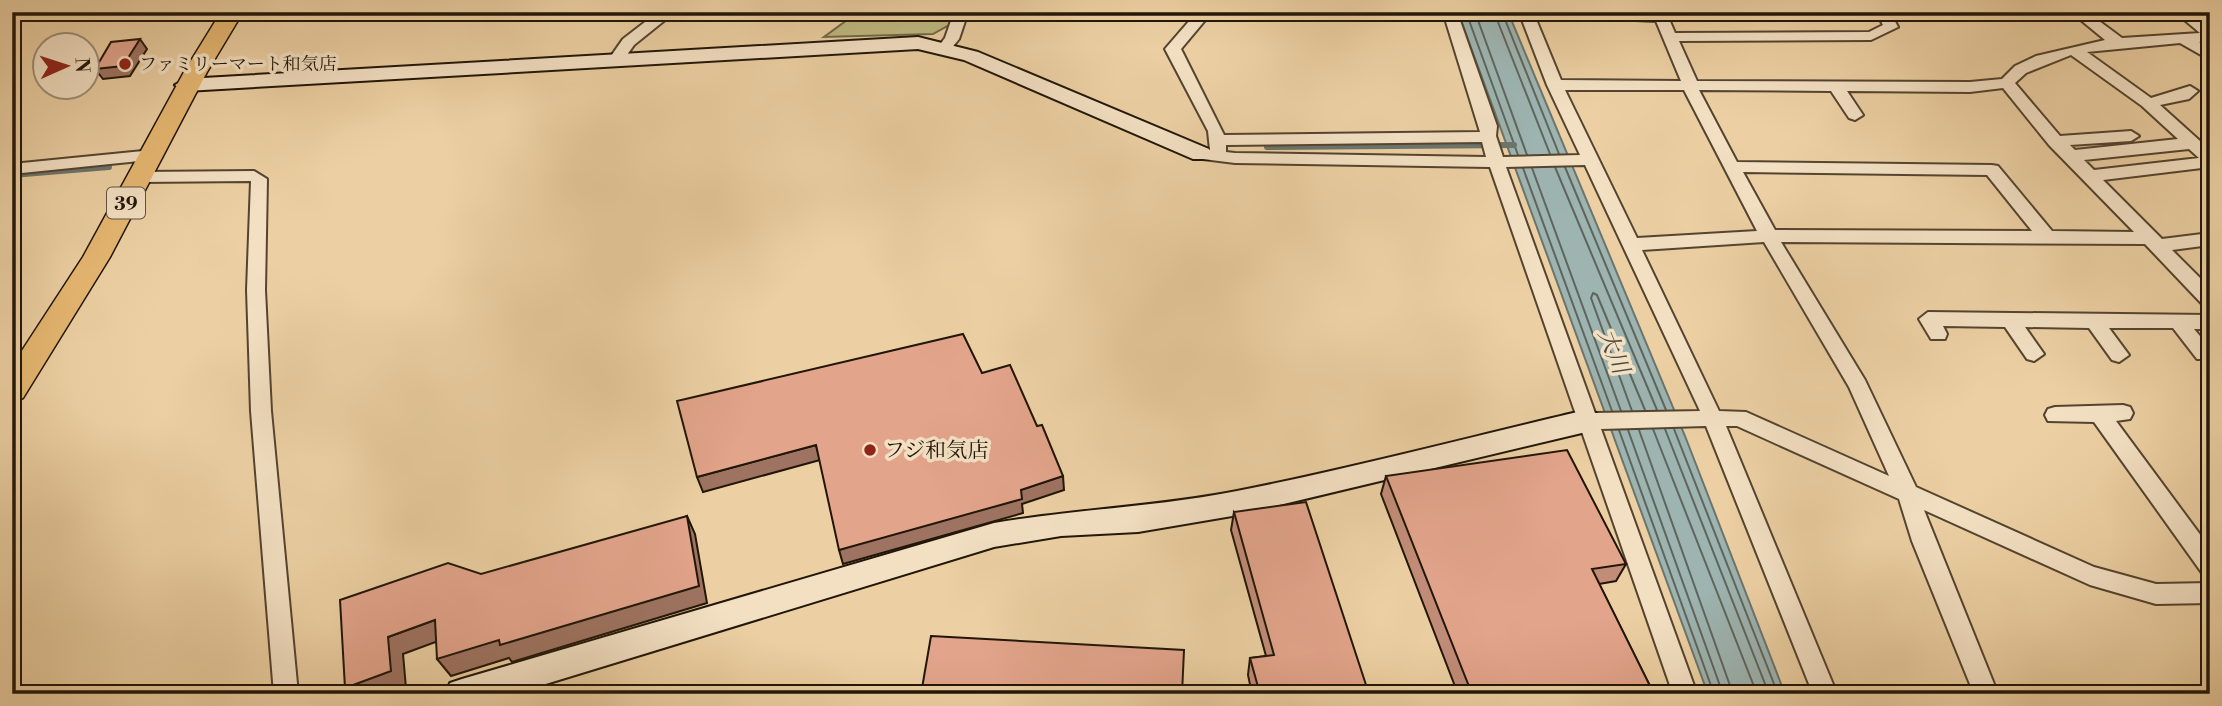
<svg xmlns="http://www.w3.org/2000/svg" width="2222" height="706" viewBox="0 0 2222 706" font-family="'Libre Bodoni','Noto Serif JP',serif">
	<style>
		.green { fill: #bfb980; stroke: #706844; stroke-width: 2 }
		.water { fill: #9db4b1; stroke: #6b756d; stroke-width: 2 }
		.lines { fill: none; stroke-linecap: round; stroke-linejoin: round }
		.shore { stroke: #5f655c; stroke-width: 2 }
		.stream { stroke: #6b756d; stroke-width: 6 }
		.street-casing { stroke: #54442f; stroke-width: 4 }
		.secondary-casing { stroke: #211608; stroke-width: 4 }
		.primary-casing { stroke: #211608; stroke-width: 3 }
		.street { fill: #f3e0c3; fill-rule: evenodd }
		.secondary { fill: #f3e0c3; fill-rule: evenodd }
		.primary { fill: #e6b872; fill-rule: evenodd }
		.wall { fill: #c28d78; stroke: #211608; stroke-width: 2 }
		.shaded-wall { fill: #9e7361; stroke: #211608; stroke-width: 2 }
		.building { fill: #e2a48b; stroke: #211608; stroke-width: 2 }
		.poi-dot { fill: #8f2418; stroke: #f3e0c3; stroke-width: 2.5 }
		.labels { text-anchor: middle; stroke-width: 7; stroke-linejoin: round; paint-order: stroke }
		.far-poi-label { font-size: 18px; fill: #211608; stroke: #f3e0c3; text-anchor: start }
		.shield { fill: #f3e0c3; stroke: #605340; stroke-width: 2 }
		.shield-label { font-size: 19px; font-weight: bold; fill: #211608 }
		.poi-label { font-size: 21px; fill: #211608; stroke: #f3e0c3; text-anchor: start }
		.water-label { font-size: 23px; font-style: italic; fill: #4c4d43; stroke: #f3e0c3 }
	</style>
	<rect width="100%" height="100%" fill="#ecd0a3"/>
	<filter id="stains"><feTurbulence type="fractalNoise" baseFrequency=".00286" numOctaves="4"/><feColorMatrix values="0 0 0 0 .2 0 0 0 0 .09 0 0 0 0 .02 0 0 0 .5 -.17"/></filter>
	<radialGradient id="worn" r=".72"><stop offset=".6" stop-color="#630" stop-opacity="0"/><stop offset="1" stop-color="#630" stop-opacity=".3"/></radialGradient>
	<path class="green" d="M858,12H952L949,25L933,34L824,37Z"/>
	<path class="water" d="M1458,12H1508L1685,436L1785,694H1708Z"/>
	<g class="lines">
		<g class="shore">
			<path d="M1466,12L1518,155"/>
			<path d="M1475,12L1527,155"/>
			<path d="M1494,12L1550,154"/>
			<path d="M1502,12L1559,154"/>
			<path d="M1555,167L1657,410"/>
			<path d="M1565,167L1666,410"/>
			<path d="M1523,168L1612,411"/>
			<path d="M1532,168L1621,411"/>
			<path d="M1632,411L1591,298L1593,293L1597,295L1645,410"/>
			<path d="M1653,429L1757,694"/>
			<path d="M1665,429L1769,694"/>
			<path d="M1674,429L1778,694"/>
			<path d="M1619,430L1714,694"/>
			<path d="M1628,430L1723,694"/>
			<path d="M1639,430L1733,694"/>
		</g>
		<g class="stream">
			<path d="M1267,147L1514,145"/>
			<path d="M12,175L109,167"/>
		</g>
		<g class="street-casing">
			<g id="street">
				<path d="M658,12H675L634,45L622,62H612L609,59L623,39Z"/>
				<path d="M954,12H968L959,39L950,50H940L938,47L945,38Z"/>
				<path d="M1197,12H1212L1181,49L1224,135L1480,132L1443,12H1457L1497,126L1496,136L1503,157L1580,155L1547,85L1519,12H1533L1561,80L1681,81L1656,21L1593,18L1588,17L1587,12H1666L1675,33L1869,32L1883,25L1876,12H1890L1898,27L1871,40L1679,41L1697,81L1970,82L2002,79L2015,66L2036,56L2105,40L2071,12H2087L2122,38L2200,33L2175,12H2192L2210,26V41L2199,42L2210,49V60L2180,43L2087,52L2151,98L2190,86L2198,91L2189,99L2160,105L2210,150V167L2103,180L2162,239L2210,233V245L2172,250L2210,288V307L2203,305L2145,244L1781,242L1865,380L1916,487L2094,567L2156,584L2210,583V603L2156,604L2090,585L1924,510L1998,694H1974L1912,541L1899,499L1737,426H1726L1837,694H1813L1706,426L1601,429L1697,694H1673L1490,167L1235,163L1195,158L1193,154L1195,150H1210L1208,131L1165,49ZM2071,55L2142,106L2178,139L2075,150L2070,145L2131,141L2139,136L2131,131L2060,136L2015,83L2026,73ZM2003,88L2049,145L2134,232L2052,231L1998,166L1992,165L1737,162L1699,90L1831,91L1849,118L1855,120L1863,115L1847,91L1970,92ZM1565,90H1684L1757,231L1637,238ZM1482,142L1486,157L1235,153L1226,152V145ZM2189,149L2199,158L2094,170L2084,160ZM1585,165L1700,411L1595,413L1506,167ZM1743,172L1987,175L2032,231L1775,230ZM1764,242L1849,387L1889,476L1746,412L1719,411L1642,250Z"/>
				<path d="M153,150L161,155L159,159L12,174V164Z"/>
				<path d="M254,171L267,179L265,290L271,411L298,694H274L251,411L247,290L251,181L141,182L133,177L141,172Z"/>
				<path d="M1928,312L2210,315V329H2194L2210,348V359H2197L2173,328H2109L2129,355L2119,362L2112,360L2089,328L2025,327L2044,354L2034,361L2027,359L2005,327L1943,326L1947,334L1945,339H1931L1919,319Z"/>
				<path d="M2123,405L2130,407L2133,413L2130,419L2116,421L2210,548V575L2202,573L2094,422L2048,421L2045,415L2048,409L2055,407Z"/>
			</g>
		</g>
		<g class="secondary-casing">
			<g id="secondary">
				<path d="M918,37L978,52L1209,149L1212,154L1209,159H1193L964,60L918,49L186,91L175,85L186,79Z"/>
				<path d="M1586,410L1596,413L1600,421L1596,429L1586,432L1238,515L1138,532L1061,536L994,547L513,694H446L450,683L462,679L994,523C1075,509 1157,507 1237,491C1354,468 1470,437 1586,410Z"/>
			</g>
		</g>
		<g class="primary-casing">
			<path id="primary" d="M221,12H243L207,72L110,257L23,398L12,402V366L83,257L184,72Z"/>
		</g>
		<use href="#street" class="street"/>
		<use href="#secondary" class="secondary"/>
		<use href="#primary" class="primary"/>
	</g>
	<g class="wall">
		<path d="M1386,476L1626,564L1616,581L1599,584L1654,694H1458L1381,494Z"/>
		<path d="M1234,512L1369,694H1252L1248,675L1250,658L1266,656L1231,530Z"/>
	</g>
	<g class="shaded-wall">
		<path d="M140,39L147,49L130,76L103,79L95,69Z"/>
		<path d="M816,445L820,460L703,492L697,477Z"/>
		<path d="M1063,476L1064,490L1022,504L1023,513L843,564L839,550Z"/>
		<path d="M687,516L695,534L707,603L512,662L509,658L451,676L437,659Z"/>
		<path d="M435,620L449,637L403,654L406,688L390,694H351L345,688L388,637Z"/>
	</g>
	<g class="building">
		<path d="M140,39L123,66L95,69L111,42Z"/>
		<path d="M963,334L982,373L1010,365L1037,426L1042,425L1063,476L1021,490L1022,499L839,550L816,445L697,477L677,401Z"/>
		<path d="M1567,450L1626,564L1592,569L1654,694H1472L1386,476Z"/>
		<path d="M1306,502L1369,694H1260L1250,658L1274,655L1234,512Z"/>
		<path d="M687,516L699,586L500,645L499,640L437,659L435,620L388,637L391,671L345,688L340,600L448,563L481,574Z"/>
		<path d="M931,636L1184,650L1182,694H921Z"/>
	</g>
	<g class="poi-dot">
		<circle cx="125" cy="64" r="7"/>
		<circle cx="870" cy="450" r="7"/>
	</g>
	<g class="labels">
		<g class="far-poi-label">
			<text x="139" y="70">ファミリーマート和気店</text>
		</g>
		<rect class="shield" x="107" y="187.5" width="38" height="31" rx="5"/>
		<g class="shield-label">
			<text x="126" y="210">39</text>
		</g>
		<g class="poi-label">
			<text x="884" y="457">フジ和気店</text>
		</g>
		<g class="water-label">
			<text transform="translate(1614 351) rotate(68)" y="8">大川</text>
		</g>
	</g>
	<rect width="2222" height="706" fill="none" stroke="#ecd0a3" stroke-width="42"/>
	<rect x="14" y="14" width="2194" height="678" fill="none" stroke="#211608" stroke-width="3.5"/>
	<rect x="21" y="21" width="2180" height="664" fill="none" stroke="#211608" stroke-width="2"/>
	<g transform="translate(66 66) rotate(87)"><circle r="33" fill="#f3e0c3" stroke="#9f8f78" stroke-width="2"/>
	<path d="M0-5L12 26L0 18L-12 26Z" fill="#8f2418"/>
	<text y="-10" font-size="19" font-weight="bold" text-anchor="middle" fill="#211608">N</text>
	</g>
	<rect width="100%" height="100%" filter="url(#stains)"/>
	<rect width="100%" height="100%" fill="url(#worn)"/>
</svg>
